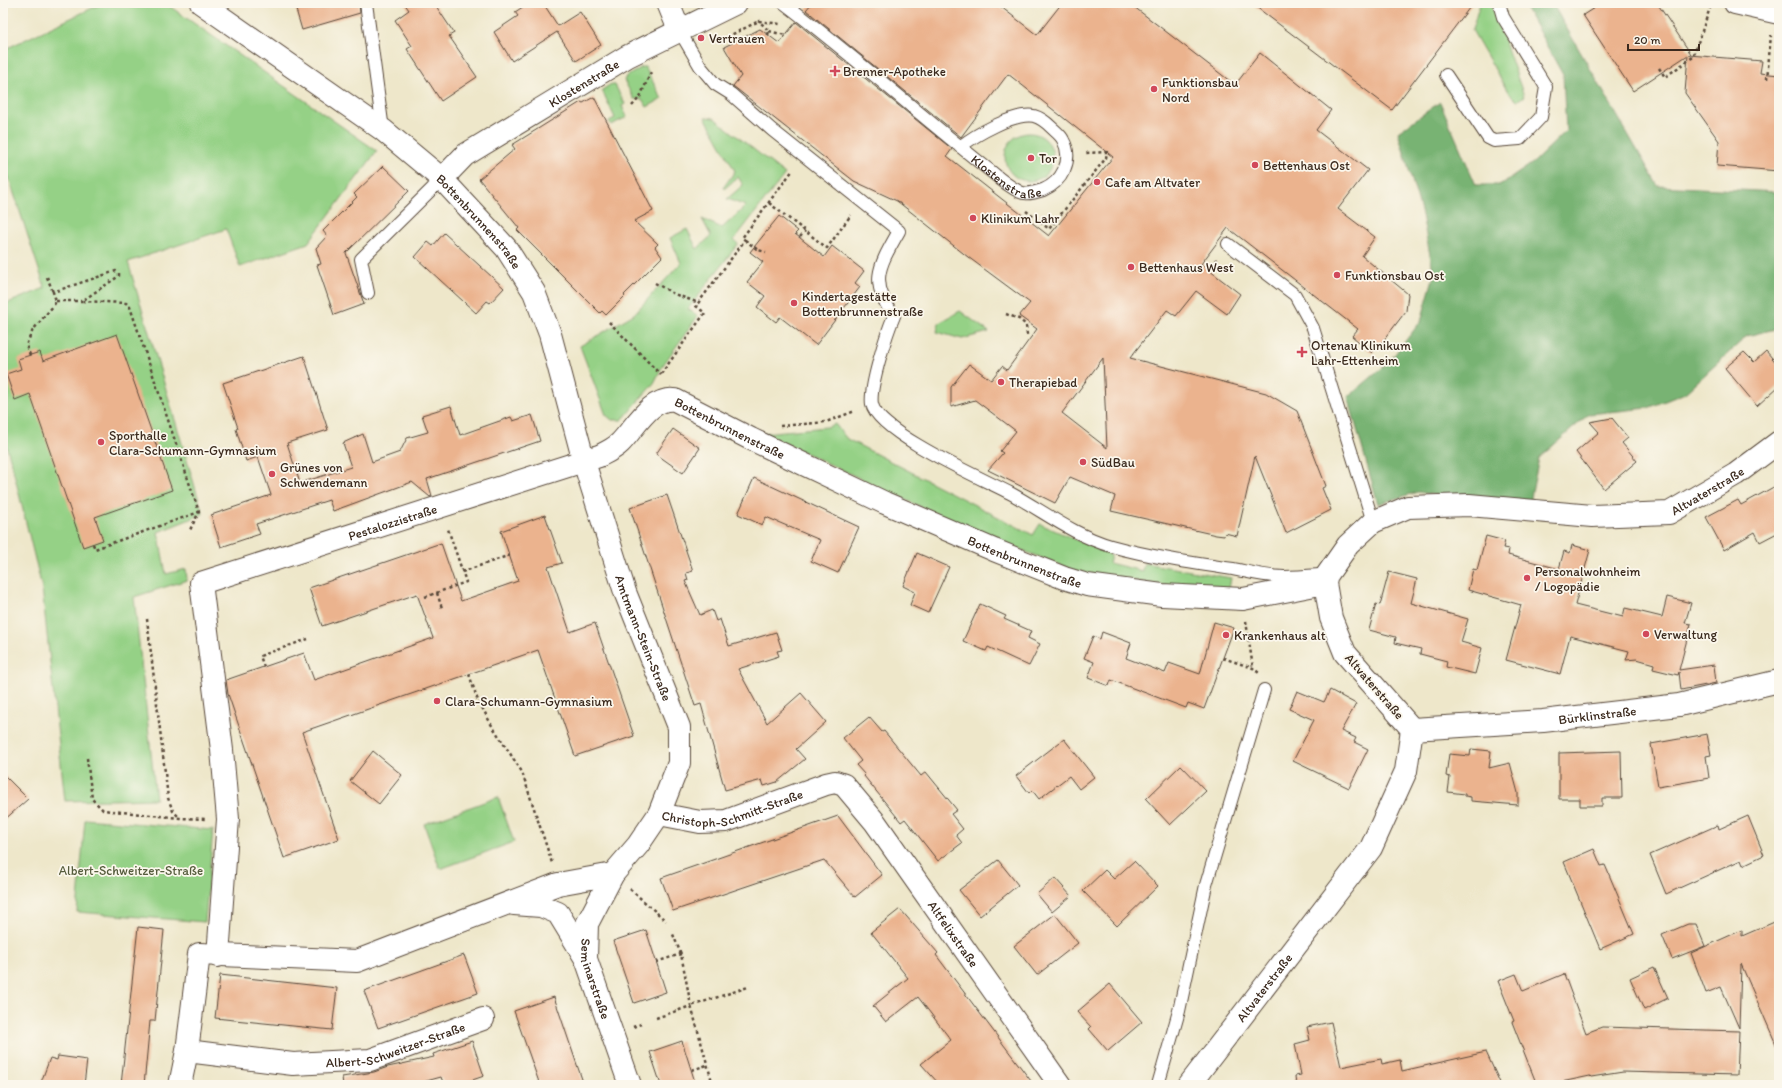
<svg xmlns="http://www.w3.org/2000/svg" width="1782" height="1088" viewBox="0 0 1782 1088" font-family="Itim,sans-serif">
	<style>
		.green { fill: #95d186; stroke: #687e52 }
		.forest { fill: #78b373; stroke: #5a6e48 }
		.building { fill: #ebb38e; fill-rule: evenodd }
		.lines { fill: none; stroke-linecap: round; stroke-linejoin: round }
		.service-casing { stroke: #564638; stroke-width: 14 }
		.minor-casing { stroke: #564638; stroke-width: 24 }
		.path { stroke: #564638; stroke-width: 2.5; stroke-dasharray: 3 3; stroke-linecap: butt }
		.service { stroke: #fff; stroke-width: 12 }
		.minor { stroke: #fff; stroke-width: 22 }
		.poi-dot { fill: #d1495b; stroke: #fbf7ec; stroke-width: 1.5 }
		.labels { text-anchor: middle; stroke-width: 3.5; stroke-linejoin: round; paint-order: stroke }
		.poi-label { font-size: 13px; fill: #3b2a1e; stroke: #fbf7ec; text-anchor: start }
		.street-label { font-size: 13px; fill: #3b2a1e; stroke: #fbf7ec }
		.park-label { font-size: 13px; fill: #565c3d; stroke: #fbf7ec }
	</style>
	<rect width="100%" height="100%" fill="#fbf7ec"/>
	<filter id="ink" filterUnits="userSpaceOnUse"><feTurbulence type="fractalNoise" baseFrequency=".025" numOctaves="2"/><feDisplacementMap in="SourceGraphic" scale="8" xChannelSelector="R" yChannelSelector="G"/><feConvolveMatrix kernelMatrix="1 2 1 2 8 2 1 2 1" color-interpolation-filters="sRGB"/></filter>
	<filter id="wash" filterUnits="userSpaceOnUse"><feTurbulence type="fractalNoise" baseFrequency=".012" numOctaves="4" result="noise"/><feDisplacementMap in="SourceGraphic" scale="16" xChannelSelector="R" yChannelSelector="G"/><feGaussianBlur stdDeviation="0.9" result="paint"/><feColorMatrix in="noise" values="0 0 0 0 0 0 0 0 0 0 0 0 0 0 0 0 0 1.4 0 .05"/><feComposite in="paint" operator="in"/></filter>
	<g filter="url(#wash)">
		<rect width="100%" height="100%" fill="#eee7ca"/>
		<g class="green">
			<path d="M103,3H165L377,151L308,243L240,267L226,229L128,262L203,514L158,532L166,574L186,569L187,580L134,597L156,799L65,801L42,588L12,465L3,435V305L45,288L3,160V50Z"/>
			<path d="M1480,3H1491L1524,96L1517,101L1508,92L1472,30Z"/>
			<path d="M642,67H645L662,99L647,107L642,99H634L624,80L626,77Z"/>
			<path d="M611,84L615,85L625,104L622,106L627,117L611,125L609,121L615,118L602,90Z"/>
			<path d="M705,117L714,118L785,174L734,240L738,244L688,309L698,316L663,365L654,383L622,420H612L606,415L580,346L634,314L681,263L670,238L687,229L697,249L711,236L702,219L722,228L746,206L727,199L743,185L738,177L724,189L723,188L735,171Z"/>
			<circle cx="1029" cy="157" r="24"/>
			<path d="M960,311L989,332L962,339L937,332L939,323Z"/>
			<path d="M835,424L847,439L1033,535L1040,524L1111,555L1109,563L1142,571L1144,563L1231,578L1229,589L1160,585L1079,572L1029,553L919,506L763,433L827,427Z"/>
			<path d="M498,797L514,842L440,869L424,824Z"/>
			<path d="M85,819L213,830L205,922L77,912Z"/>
		</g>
		<path class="forest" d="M1523,3H1552L1658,186L1779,192V328L1747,336L1685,393L1648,408L1589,414L1539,458L1528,512L1418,492L1378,504L1348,397L1388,363L1421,321L1434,275L1422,215L1398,132L1440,102L1476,185H1501L1534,162L1566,131L1563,75Z"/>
		<g id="blocks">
			<g class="building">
				<path d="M294,3H359L360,13L302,30Z"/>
				<path d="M404,3H434L454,33L449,36L477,77L441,101L407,49L412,46L395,20L409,10Z"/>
				<path d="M529,3H543L558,26L580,12L601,45L576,61L557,32L512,61L494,32L518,16L515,12Z"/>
				<path d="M812,3H996L1037,35L1062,3H1129L1235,85L1260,53L1331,110L1316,130L1368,170L1338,209L1375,237L1362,256L1408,294L1406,311L1380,345L1378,343L1372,353L1352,336L1358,329L1228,228L1201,264L1240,294L1227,314L1196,291L1176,316L1167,310L1130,358L1266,393L1297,411L1326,486L1322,488L1331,510L1286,533L1255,456L1237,536L1225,533L1224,536L1216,535L1111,511L1115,496L1070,477L1055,503L988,470L1003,453L1000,451L1016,431L975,400L951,407V387L969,364L991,380L1002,366L1007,370L1037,329L1019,316L1030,303L968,257L897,201L854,181L733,86L741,76L724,47L760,29L779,43L796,22L952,149L947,156L1049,236L1113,157L1008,74L961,137L806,10ZM1103,358L1107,448L1062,413Z"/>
				<path d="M1251,3H1473L1392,110Z"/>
				<path d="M1602,3H1657L1691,54L1689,55L1762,61L1760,73L1779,75V171L1717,166L1719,141L1685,93L1688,55L1633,91L1583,15Z"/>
				<path d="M594,97L653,211L634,221L658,244L655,247L662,257L624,295L625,296L606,315L602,311L600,313L517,230L519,228L479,179L515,149L512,145L581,102L583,103Z"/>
				<path d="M383,166L409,191L346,253L364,304L334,315L317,265L321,264L316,248L327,236L323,231L357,197L354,194Z"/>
				<path d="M779,216L798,231L795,234L824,257L832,246L864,271L855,283L860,287L816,345L780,317L776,322L757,307L765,296L747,282L763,262L750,252Z"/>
				<path d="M444,233L504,288L490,303L487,301L476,313L415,257L428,242L433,246Z"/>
				<path d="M117,334L172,490L95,517L103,540L83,547L30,394L15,400L6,374L21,369L18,359L40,352L43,361Z"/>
				<path d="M1766,351L1779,366V386L1757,406L1725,368L1744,352L1754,362Z"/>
				<path d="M304,356L328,430L287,443L300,483L351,467L343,443L363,434L372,462L400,452L407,438L428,432L422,415L451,406L460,435L511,417L513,421L532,415L540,441L427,479L432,496L430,497L412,482L333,511L329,500L256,524L260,534L221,547L211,515L271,495L258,457L246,461L236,429L238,428L223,383Z"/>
				<path d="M1612,418L1628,438L1622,443L1637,461L1604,489L1576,452L1599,432L1590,422Z"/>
				<path d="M673,429L700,448L683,473L656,454Z"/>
				<path d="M754,478L859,527L838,573L811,561L820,540L766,517L762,525L738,514Z"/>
				<path d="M1779,484V532L1760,542L1755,532L1724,550L1706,517L1738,500L1741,505Z"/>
				<path d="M667,495L693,571L686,573L688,580L685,581L700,615L712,610L716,621L720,619L729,646L776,632L782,650L777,651L779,656L738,669L767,723L801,693L826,722L796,749L805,759L777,782L764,786L762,780L725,790L701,704L695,706L630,508Z"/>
				<path d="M545,515L562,563L548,567L570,632L595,623L634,736L575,756L538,650L302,732L339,839L284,858L228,694L226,680L304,653L314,680L433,638L417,594L322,626L309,588L441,543L461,601L518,581L501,531Z"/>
				<path d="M1486,536L1505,541L1503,548L1509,549L1508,555L1559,569L1564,551L1570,553L1572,545L1590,550L1575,605L1623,617L1625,608L1662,617L1667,597L1691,603L1685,623L1691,624L1679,670L1714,665L1716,683L1681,690L1679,672L1678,675L1653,669L1654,664L1637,659L1626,660L1629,651L1570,636L1560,674L1506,660L1521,605L1468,590L1473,569L1477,570Z"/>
				<path d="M917,553L949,567L928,613L910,605L915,592L903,586Z"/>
				<path d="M1389,572L1417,579L1411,603L1468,619L1461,642L1482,648L1475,674L1446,667L1447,661L1420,654L1421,649L1395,643L1396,637L1369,630L1376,604L1380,605Z"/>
				<path d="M980,604L1006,616L1004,619L1031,631L1028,638L1040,644L1029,666L988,647L986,651L963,641Z"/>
				<path d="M1214,622L1234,628L1204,709L1188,703L1186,708L1111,680L1109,686L1088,678L1094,662L1084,658L1093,636L1100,639L1102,632L1131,643L1126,658L1165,673L1169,663L1200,674Z"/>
				<path d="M1330,690L1356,704L1341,731L1356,738L1354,742L1368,749L1349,788L1293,761L1314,720L1289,709L1297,691L1324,702Z"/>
				<path d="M869,717L882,732L884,731L921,776L926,772L957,810L951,814L963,829L956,835L962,843L938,861L905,819L901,822L864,776L865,775L856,765L861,761L843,738Z"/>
				<path d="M1707,734L1711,755L1706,756L1709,778L1658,787L1651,744Z"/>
				<path d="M1064,739L1094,777L1079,789L1069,776L1039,799L1032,790L1029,793L1016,776Z"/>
				<path d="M1471,749L1491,751L1489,768L1510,763L1518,793V805L1471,801V797L1465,796V794L1448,792L1450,777L1446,776L1449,754L1470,756Z"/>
				<path d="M373,751L402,775L379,804L350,781Z"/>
				<path d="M1621,751L1622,798H1602V806H1580V799H1559V753Z"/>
				<path d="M1181,765L1206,791L1170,825L1146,799Z"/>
				<path d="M3,774L28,799L3,821Z"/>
				<path d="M838,816L882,875L855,897L824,860L673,911L661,878Z"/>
				<path d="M1748,816L1764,855L1743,865L1741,860L1666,894L1650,855L1718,825L1719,829Z"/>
				<path d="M1594,849L1601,866L1605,865L1634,934L1600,949L1564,862Z"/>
				<path d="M998,860L1018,885L980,916L959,890Z"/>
				<path d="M1134,861L1158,886L1117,926L1083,891L1105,870L1114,879Z"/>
				<path d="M1055,878L1071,896L1052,912L1037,894Z"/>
				<path d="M900,909L938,953L936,955L1034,1085H940L921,1064L951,1040L918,997L886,1022L873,1006L908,978L871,932Z"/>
				<path d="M1055,914L1078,943L1037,975L1014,946Z"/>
				<path d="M1779,920V1051L1741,964L1739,1028L1721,987L1706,993L1691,953L1742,930V936Z"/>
				<path d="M1688,924H1696L1705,946L1672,959L1662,935Z"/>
				<path d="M138,927L164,930L155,1021H150L144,1085H121Z"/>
				<path d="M646,930L666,992L634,1003L613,941Z"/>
				<path d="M464,955L478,993L378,1028L364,991Z"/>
				<path d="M1654,967L1668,998L1644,1010L1630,978Z"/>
				<path d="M1516,974L1523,991L1564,974L1586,1033L1602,1027L1739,1031L1737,1075L1623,1072L1591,1077L1590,1076L1547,1085H1537L1512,1022L1514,1021L1498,981Z"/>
				<path d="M220,975L337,988L332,1030L215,1018Z"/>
				<path d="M1110,984L1142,1022L1108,1051L1089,1029L1091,1027L1077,1012Z"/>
				<path d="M554,997L576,1062L584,1085H540L514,1011Z"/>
				<path d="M1331,1022L1341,1067L1381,1059L1382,1064L1400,1060L1402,1071L1486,1052L1501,1085H1296L1295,1076L1301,1075L1295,1044L1310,1040L1307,1027Z"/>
				<path d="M472,1041L484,1076L458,1085H444L441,1077L412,1085H343L342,1077L374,1072L388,1067L434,1057L433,1054Z"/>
				<path d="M682,1041L696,1085H661L650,1052Z"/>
				<path d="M58,1056L87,1060L84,1085H40L50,1058L57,1060Z"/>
			</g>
		</g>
	</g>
	<g filter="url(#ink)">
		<use href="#blocks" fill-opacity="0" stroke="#564638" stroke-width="1"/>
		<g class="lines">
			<g class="service-casing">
				<g id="service">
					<path d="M366,3L383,130"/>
					<path id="s1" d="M784,3C855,57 922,117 993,173C1001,180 1010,187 1020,192C1026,195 1037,192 1043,190C1062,182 1074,160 1063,140C1061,135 1055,131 1051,127C1046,122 1041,118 1034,116C1015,112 975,135 960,147"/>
					<path d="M679,30L700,66L715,84L731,94L772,130L899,231C880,265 868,281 894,316C887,332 869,388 872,404C878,433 983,479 1010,493C1043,511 1075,536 1111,546C1151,557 1192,563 1233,569C1249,572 1267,577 1284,577C1296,577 1308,576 1320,575"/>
					<path d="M1446,75L1488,138L1494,141L1520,139L1541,117L1546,87L1503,17L1499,3"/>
					<path d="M1228,244L1295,295L1313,328L1373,522"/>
					<path d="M368,293L361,259L442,179"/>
					<path d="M1158,1085L1179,1011L1206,885L1264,690"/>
				</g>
			</g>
			<g class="minor-casing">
				<g id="minor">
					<path id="s2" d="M201,3L383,130L442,179L506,248L534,292L550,334L584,462L625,592L679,727V763L659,814L638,845L613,874L587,924L586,959L630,1085"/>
					<path d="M668,3L679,30"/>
					<path d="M1735,3L1779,13"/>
					<path id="s3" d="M442,179L465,155L628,56L736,3"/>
					<path id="s4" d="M1412,729L1543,721L1679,705L1779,681"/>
					<path id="s5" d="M659,814L700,822L726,821L826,784L835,782L844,785L875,822L1060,1085"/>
					<path d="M514,904L541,906L558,913L586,959"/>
					<path id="s6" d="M218,956L228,819L222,750L201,583L599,456C607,452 614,449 620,443C635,428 651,396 675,400L751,439L885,503L994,550L1064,578L1087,585L1162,595L1243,599L1325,583"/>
					<path id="s7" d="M187,1051L293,1064L370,1060L483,1019"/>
					<path d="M180,1085L187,1051L199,954L357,961L558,884L613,874"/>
					<path id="s8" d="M1189,1085L1371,848L1406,771L1412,729L1345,653L1331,618L1325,583L1327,575L1348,545L1373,522L1408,507L1469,505L1592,516L1669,513L1736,474L1779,442"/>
				</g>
			</g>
			<g class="path">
				<path d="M769,31L785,35"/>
				<path d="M768,35L769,31L759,21L780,24"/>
				<path d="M717,39L719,41L759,21"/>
				<path d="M1659,68L1665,77L1693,57L1711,5"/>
				<path d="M1767,79L1771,35"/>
				<path d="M632,106L640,97L651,72"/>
				<path d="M769,203L827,248L851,215"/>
				<path d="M1026,211L1049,229L1106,158L1107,152L1085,153"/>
				<path d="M800,237L805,231"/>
				<path d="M745,240L758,250L766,252"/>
				<path d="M1209,270L1217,259"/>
				<path d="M47,277L53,292"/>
				<path d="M655,283L674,294L699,303"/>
				<path d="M56,301H82"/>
				<path d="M1006,314L1019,319L1026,325L1027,335"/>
				<path d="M609,322L661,375"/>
				<path d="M30,355L26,345L33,330L54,305L56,301L53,292L116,271L119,273V276L82,301L126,303L130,307L199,512L190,530"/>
				<path d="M661,374L705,313L696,306L745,240L742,238L793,170"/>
				<path d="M780,426L826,422L855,411"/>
				<path d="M93,544L95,549L199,512"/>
				<path d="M462,572L510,555"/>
				<path d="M437,593L442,608"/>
				<path d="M425,597L466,582L448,529"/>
				<path d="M147,619L168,798L173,811L180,818"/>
				<path d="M1246,621L1253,668"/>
				<path d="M1223,658L1253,668L1259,673"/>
				<path d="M264,667L260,656L308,639"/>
				<path d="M469,674L477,698L491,724L522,772L552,863"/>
				<path d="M87,758L92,799L103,810L180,818L206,819"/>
				<path d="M630,889L666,921"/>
				<path d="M656,962L681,954"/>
				<path d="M656,1018L691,1006L681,954L672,932"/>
				<path d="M633,1027L641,1024"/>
				<path d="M692,1070L707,1065"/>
				<path d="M713,1085L691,1006L748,987"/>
			</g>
			<use href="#service" class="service"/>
			<use href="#minor" class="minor"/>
		</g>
	</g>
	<g class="poi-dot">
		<circle cx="701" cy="38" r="4"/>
		<path d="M833 65h4v4h4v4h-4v4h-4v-4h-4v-4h4z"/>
		<circle cx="1154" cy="89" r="4"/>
		<circle cx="1031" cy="158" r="4"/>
		<circle cx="1255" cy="165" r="4"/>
		<circle cx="1097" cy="182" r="4"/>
		<circle cx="973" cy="218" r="4"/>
		<circle cx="1131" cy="267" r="4"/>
		<circle cx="1337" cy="275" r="4"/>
		<circle cx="794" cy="303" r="4"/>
		<path d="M1300 346h4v4h4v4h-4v4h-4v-4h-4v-4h4z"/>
		<circle cx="1001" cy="382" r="4"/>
		<circle cx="101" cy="442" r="4"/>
		<circle cx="1083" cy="462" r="4"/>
		<circle cx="272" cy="474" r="4"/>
		<circle cx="1527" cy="578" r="4"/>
		<circle cx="1646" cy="634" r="4"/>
		<circle cx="1226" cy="635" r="4"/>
		<circle cx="437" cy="701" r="4"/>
	</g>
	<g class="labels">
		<g class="poi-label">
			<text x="709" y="43">Vertrauen</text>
			<text x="843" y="76">Brenner-Apotheke</text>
			<text x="1162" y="87">Funktionsbau<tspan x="1162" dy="15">Nord</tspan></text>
			<text x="1039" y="163">Tor</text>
			<text x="1263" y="170">Bettenhaus Ost</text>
			<text x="1105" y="187">Cafe am Altvater</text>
			<text x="981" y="223">Klinikum Lahr</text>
			<text x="1139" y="272">Bettenhaus West</text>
			<text x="1345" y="280">Funktionsbau Ost</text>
			<text x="802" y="301">Kindertagestätte<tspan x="802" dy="15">Bottenbrunnenstraße</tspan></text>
			<text x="1311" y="350">Ortenau Klinikum<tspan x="1311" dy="15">Lahr-Ettenheim</tspan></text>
			<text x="1009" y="387">Therapiebad</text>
			<text x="109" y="440">Sporthalle<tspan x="109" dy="15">Clara-Schumann-Gymnasium</tspan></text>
			<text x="1091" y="467">SüdBau</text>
			<text x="280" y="472">Grünes von<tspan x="280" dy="15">Schwendemann</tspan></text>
			<text x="1535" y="576">Personalwohnheim<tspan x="1535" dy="15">/ Logopädie</tspan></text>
			<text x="1654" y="639">Verwaltung</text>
			<text x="1234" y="640">Krankenhaus alt</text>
			<text x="445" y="706">Clara-Schumann-Gymnasium</text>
		</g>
		<g class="street-label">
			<text dy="5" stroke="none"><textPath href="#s3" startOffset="172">Klostenstraße</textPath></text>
			<text dy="5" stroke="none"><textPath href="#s1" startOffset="284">Klostenstraße</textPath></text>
			<text dy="5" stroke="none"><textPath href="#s2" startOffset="355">Bottenbrunnenstraße</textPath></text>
			<text dy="5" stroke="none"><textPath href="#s6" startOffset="952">Bottenbrunnenstraße</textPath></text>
			<text dy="5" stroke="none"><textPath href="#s8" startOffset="1023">Altvaterstraße</textPath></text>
			<text dy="5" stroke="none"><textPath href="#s6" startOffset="576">Pestalozzistraße</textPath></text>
			<text dy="5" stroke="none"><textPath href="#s6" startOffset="1276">Bottenbrunnenstraße</textPath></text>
			<text dy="5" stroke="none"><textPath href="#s2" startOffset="808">Amtmann-Stein-Straße</textPath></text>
			<text transform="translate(1375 686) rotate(49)" y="5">Altvaterstraße</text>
			<text dy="5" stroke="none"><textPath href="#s4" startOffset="186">Bürklinstraße</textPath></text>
			<text dy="5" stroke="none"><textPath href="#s5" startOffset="76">Christoph-Schmitt-Straße</textPath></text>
			<text dy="5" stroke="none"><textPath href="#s5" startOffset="378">Altfelixstraße</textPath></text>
			<text dy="5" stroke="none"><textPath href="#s2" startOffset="1183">Seminarstraße</textPath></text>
			<text dy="5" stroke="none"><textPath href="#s8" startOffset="123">Altvaterstraße</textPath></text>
			<text dy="5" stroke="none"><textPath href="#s7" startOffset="212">Albert-Schweitzer-Straße</textPath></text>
		</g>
		<g class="park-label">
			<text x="131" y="875">Albert-Schweitzer-Straße</text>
		</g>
	</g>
	<rect width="1782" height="1088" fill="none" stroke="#fbf7ec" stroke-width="16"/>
	<path d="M1628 44v6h71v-6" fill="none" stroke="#3b2a1e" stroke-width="2"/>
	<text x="1634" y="44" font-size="12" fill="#3b2a1e" stroke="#fbf7ec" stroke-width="3" paint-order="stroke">20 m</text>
</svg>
